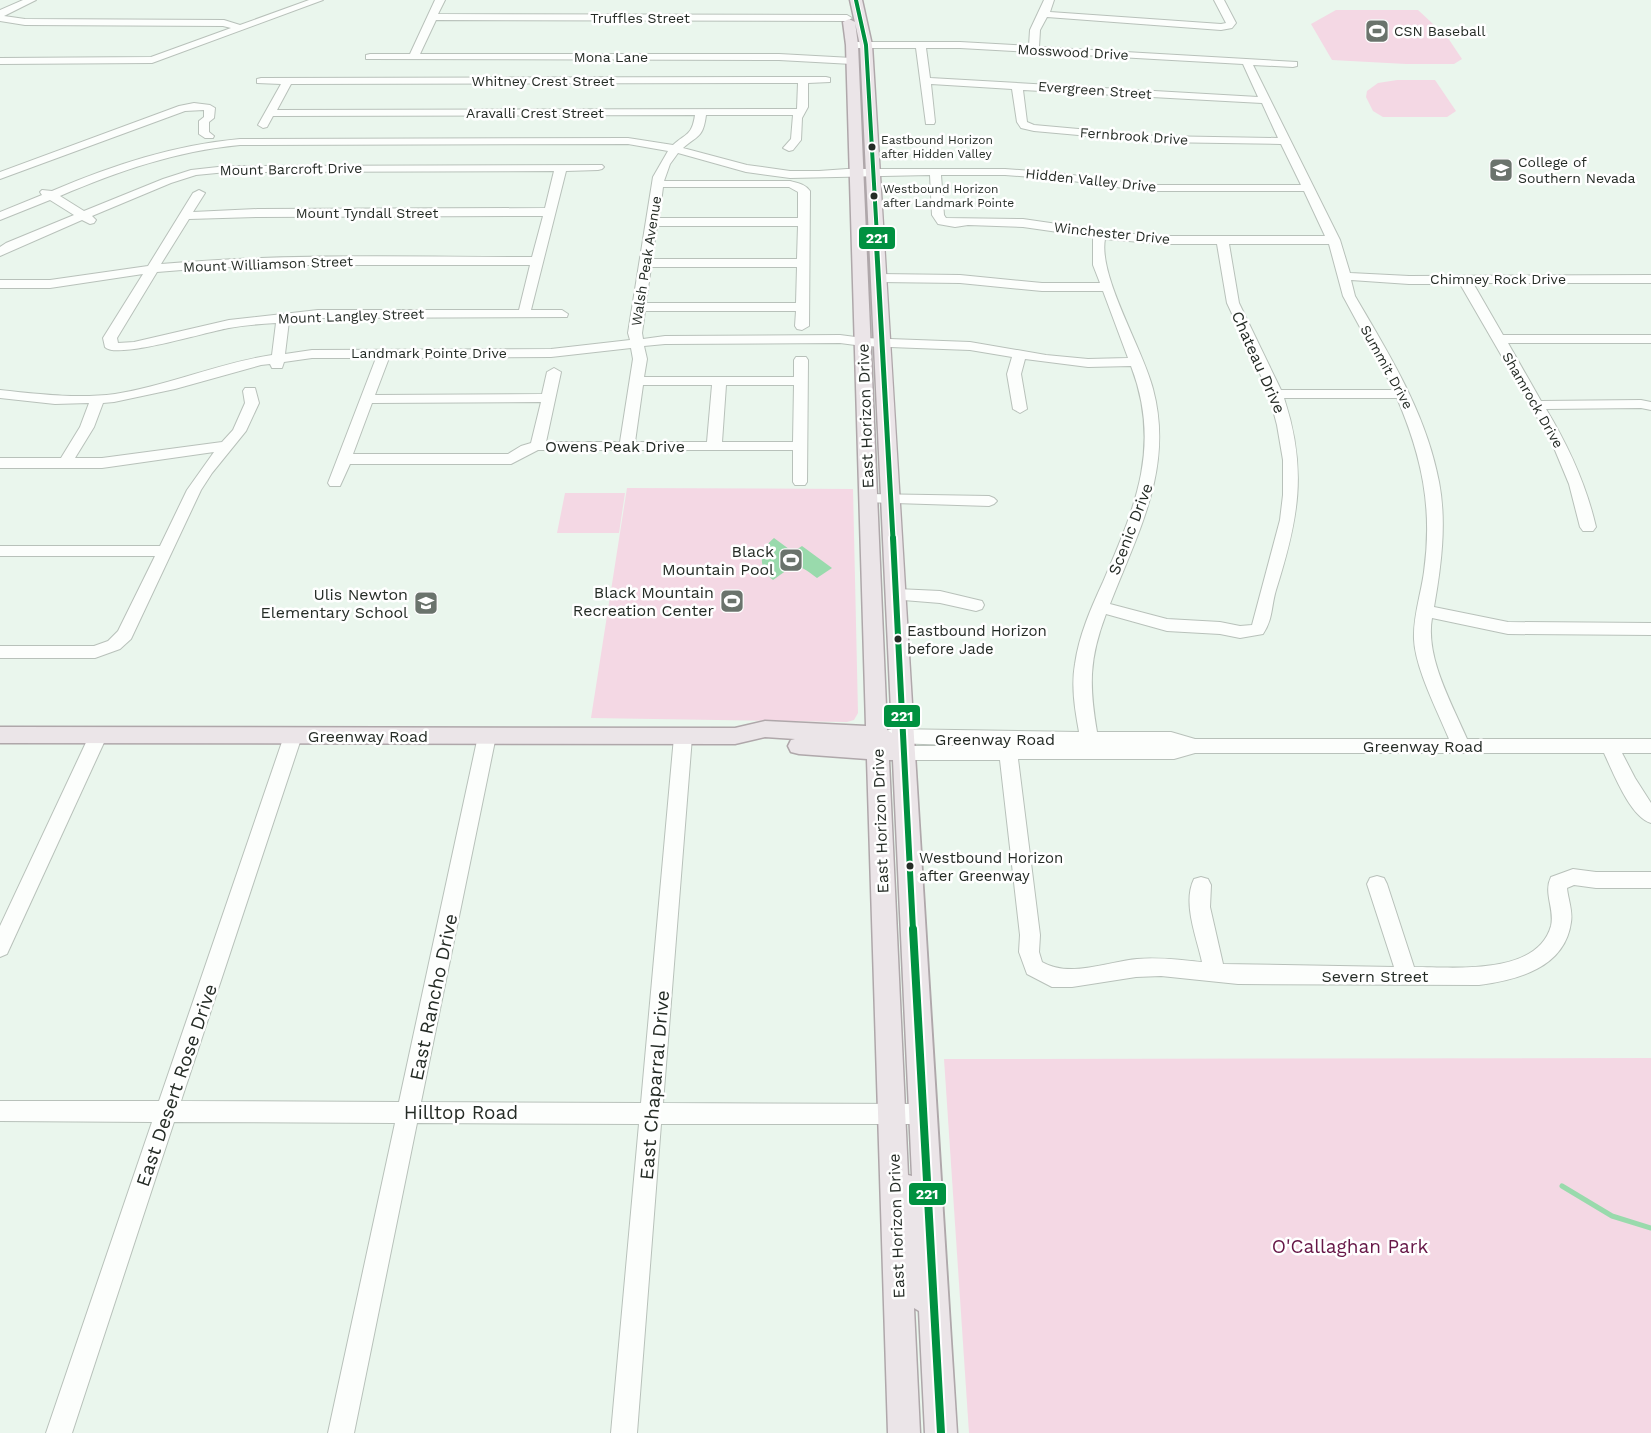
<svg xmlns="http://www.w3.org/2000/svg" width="1651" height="1433" viewBox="0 0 1651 1433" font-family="'Work Sans',sans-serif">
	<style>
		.green { fill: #f4d8e4 }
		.water { fill: #99daac }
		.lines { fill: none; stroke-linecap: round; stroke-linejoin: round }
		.stream { stroke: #99daac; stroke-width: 5 }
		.minor-casing { stroke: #b8c1ba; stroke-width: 2 }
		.major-casing { stroke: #afa7aa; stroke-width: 3 }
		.minor { fill: #fcfefc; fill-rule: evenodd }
		.major { fill: #ebe5e8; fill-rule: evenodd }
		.bus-1-far3-casing { stroke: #fff; stroke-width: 6 }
		.bus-1-far2-casing { stroke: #fff; stroke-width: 8 }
		.bus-1-far1-casing { stroke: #fff; stroke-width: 10 }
		.bus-1-casing { stroke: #fff; stroke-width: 12 }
		.bus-1-far3 { stroke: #009140; stroke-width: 4 }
		.bus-1-far2 { stroke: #009140; stroke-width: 5 }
		.bus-1-far1 { stroke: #009140; stroke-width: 6 }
		.bus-1 { stroke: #009140; stroke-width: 8 }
		.bus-dot { fill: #252c26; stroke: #fff; stroke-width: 2 }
		.labels { text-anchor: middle; stroke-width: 5; stroke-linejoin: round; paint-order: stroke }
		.far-bus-label { font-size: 12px; fill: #252c26; stroke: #fff; text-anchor: start }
		.far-street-label { font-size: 14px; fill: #252c26; stroke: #fff }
		.far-poi-label { font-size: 14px; fill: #252c26; stroke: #fff; text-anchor: start }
		.bus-label { font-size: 15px; fill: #252c26; stroke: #fff; text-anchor: start }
		.street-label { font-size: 16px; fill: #252c26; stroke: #fff }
		.poi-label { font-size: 16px; fill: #252c26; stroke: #fff; text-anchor: end }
		.near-street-label { font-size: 19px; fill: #252c26; stroke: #fff }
		.near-park-label { font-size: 19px; fill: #661747; stroke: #fff }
		.line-badge { stroke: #fff; stroke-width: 2 }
		.badge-label { font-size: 14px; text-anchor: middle; font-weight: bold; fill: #fff }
	</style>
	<rect width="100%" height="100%" fill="#eaf6ed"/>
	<g class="green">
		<path d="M1336,10H1418L1448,38L1462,59L1454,64H1406L1332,60L1311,24Z"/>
		<path d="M1397,80H1435L1456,111L1447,117H1383L1373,111L1366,97L1367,91L1378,83Z"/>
		<path d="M627,488L853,489L858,713L854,720L847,722L591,718Z"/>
		<path d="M565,493H625L619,533H557Z"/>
		<path d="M1651,1058V1433H969L944,1059Z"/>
	</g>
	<path class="water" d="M774,538L793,552L802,546L832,568L817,578C794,561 796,564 773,580C757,567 759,550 774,538Z"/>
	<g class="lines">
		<path class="stream" d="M1562,1186L1612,1216L1651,1228"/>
		<g class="minor-casing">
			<g id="minor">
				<path d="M23,0H36L4,16L25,19L224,20L240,25L309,0H323L152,63L0,64V58L151,57L231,28L223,26L25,25L0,21V10Z"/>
				<path d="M435,0H445L438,14L847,15L852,18L847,21L436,20L420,54H779L852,58L857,61L852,64L779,60L366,59V55L370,54H410Z"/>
				<path d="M1044,0H1054L1050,12L1221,24L1226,23L1214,0H1224L1236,23L1232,28L1221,30L1047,17L1040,30L1039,47L1297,62V66L1293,67L1253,65L1340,240L1350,273L1409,276L1651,275V283H1473L1503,335H1651V343H1508L1541,401L1641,400L1651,402V410L1641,408L1546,409C1569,447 1586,484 1596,527L1593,531H1583L1580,527L1569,484L1552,443L1460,284H1409L1351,280L1355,296C1390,356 1426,413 1439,482C1447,523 1441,567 1434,607L1508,622L1651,623V635L1508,634L1432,618C1425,657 1452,704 1467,739H1651V753H1622L1635,778L1651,803V823C1630,817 1613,772 1604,753H1195L1174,759H1018L1040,935L1039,952L1042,962C1070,978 1106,962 1137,959C1159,957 1180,960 1202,962C1197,938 1182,903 1194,879L1201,877L1208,879L1211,885L1210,907L1223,964L1394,967L1367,884L1370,878L1377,876L1384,878L1387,884L1414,967C1454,967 1537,976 1551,926C1555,909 1543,893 1551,877L1573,869L1596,872H1651V888H1596L1574,885L1567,888C1568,899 1573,911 1571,922C1565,968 1517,980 1479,985L1238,984L1161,976L1136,977L1072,987H1052L1027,974L1019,952L1020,935L1000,760H904L898,758L895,753L898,748L904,746H986L892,743L886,741L883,736L886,731L892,729L1079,732C1075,710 1071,687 1075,664C1079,635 1091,608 1103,582C1135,507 1162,447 1131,366L1088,367L1025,359L1021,374L1027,409L1020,413L1013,409L1007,374L1012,357L970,350L863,346L840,343L665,344L644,346L647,359L644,377H794V360L796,357H806L808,360L807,482L805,485H795L793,482V450H538L511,464H350L340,486H330L328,483L376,358H312L284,362L282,368H272L270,364L261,365L175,389L114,402L103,403L94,427L75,458H102L222,442L233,430L245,403L243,391L245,388H255L259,403L246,431L212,473L201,490L131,639L120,649L95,658H0V646H94L108,641L118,631L155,556H0V546H160L187,490L214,452L102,468H0V458H61L80,427L89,403L55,404L0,398V390C38,394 77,399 115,394C168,386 218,363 272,355L276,323C260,324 245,325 229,328C210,331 116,360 105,347L103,338L143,274L50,288H0V280H50L148,266L193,193L199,190L205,193L193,212L258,209L545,208L554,171L227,172L196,175L171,183L92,216L96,220L94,223L90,224L82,220L0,256V247L6,243L74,215L50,200L0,220V212L42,195L40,192L42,190L52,191C113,165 174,145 240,139L628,138L673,145C686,133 692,136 695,115L273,116L267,127L263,128L258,125L281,84L257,83V79L261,78L826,77L830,78V82L808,83V107L802,118L801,140L793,150L789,151L783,148L791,139L793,115H706C703,138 698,135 683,148L747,165L790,171H819L847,169H1005L1058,173L1145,185H1301L1281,144L1156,142L1034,131L1021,128L1017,122L1012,89L931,84L935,122L934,124H926L916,48H852L847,45L852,42H960L1029,46L1030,30ZM926,48H960L1243,64L1258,97L930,78ZM798,83L797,109L277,110L291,84ZM1023,90L1262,103L1278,138L1156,136L1034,125L1027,122ZM628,144L668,151L653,177L628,333L630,340L551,349L312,350L285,354L289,321L318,318L567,317L568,314L562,310H531L566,171L598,170L602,169L604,167L602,165L227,166L191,170L163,179L84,211L60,196C119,171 176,151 240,145ZM678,153L746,172L790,178L930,175L932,215L938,224L955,227L968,225L1023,227L1093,237V265L1100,283H1042L960,275L879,274L873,278L879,282L960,283L1042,291H1103L1128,358L1088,359L1046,355L970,342L863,338L840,335L665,336L643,339L642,333L645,311H796L795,326L797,329L802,330L809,326L810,191C805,184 798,183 790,181H664L670,164ZM941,175H1005L1058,179L1145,191H1304L1325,236H1164L1119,233L1023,219L946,218L944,215ZM663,187H789L798,192V218H659ZM543,216L532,257C409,257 284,253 161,264L189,219L258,217ZM657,226H798L797,259H652ZM1105,239L1164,244H1217L1227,303L1268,391L1277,425L1283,460V495L1280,520L1252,625L1240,626L1220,622L1167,619L1110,604C1138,532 1174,468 1153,389C1143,349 1098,276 1105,239ZM1229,244H1329L1343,296L1394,390H1281L1239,303ZM290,265H530L519,310H318L229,320L134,342L118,343L117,338L157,272L207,268ZM651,267H797L796,303H646ZM631,348L633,359L620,442H546L561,372L554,368L547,372L542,394L375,395L389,358L551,357ZM643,385H712L707,442H635ZM726,385H794L793,442H722ZM1284,398H1397C1422,457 1433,508 1424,572C1421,594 1413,617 1414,639C1415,668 1438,712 1449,739H1195L1171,732H1097C1089,685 1089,659 1106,614L1167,631L1220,634L1240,638L1263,634C1273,619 1271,607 1276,590C1298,520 1308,471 1284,398ZM541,402L531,443L521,446L508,454H353L372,403Z"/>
				<path d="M194,103L210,105L215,108L214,118L209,122V132L214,136L213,138H205L199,134V121L204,117V110L185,111L0,179V172L179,106Z"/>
				<path d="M868,494L989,496L994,498L997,501L994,504L989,506L863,502L860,499L863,496Z"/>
				<path d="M897,589L940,591L982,601L984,605L982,609L976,611L940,603L891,599L889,595L891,591Z"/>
				<path d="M98,729L104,731L107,736L7,954L0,957V926L89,736L92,731Z"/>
				<path d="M293,729L299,731L302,736L181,1101L399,1102L478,736L481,731L487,729L493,731L496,736L421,1102L641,1103L674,737L677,732L683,730L689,732L692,737L663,1103L923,1104L931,1107L934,1114L931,1121L923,1124H661L637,1433H611L639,1124L417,1123L354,1433H328L395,1123L174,1122L72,1433H46L152,1122L0,1121V1101H159L284,736L287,731Z"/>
			</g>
		</g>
		<g class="major-casing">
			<path id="major" d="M850,0H862L872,45C901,508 927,970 957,1433H925L919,1311L914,1308L920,1433H888L867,759L799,754L791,752L788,746L791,740L795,739L765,737L735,744L0,743V727L735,728L765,721L866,726L846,45L843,22L849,19L855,22L858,45L887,730L892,733L860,45ZM889,760H893L912,1176L908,1175Z"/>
		</g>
		<use href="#minor" class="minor"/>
		<use href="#major" class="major"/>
		<g class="bus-1-far3-casing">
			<path id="bus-1-far3" d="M856,0L866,45L877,236"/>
		</g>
		<g class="bus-1-far2-casing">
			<path id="bus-1-far2" d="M876,235L893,539"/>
		</g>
		<g class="bus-1-far1-casing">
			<path id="bus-1-far1" d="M893,538L913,930"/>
		</g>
		<g class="bus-1-casing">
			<path id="bus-1" d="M913,929L941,1433"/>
		</g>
		<use href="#bus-1-far3" class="bus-1-far3"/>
		<use href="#bus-1-far2" class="bus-1-far2"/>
		<use href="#bus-1-far1" class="bus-1-far1"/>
		<use href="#bus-1" class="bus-1"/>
	</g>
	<defs>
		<g id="stadium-square" transform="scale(1.25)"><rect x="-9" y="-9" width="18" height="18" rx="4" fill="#6a736c" stroke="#fff"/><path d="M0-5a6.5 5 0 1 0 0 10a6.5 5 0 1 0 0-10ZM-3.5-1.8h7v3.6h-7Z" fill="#fff"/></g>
		<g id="university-square" transform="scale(1.25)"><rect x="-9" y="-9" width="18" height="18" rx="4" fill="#6a736c" stroke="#fff"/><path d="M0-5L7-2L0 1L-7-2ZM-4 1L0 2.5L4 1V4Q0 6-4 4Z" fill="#fff"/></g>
		<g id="school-square" transform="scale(1.25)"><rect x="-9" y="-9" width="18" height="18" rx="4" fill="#6a736c" stroke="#fff"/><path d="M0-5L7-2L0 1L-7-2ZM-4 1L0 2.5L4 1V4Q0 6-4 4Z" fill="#fff"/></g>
	</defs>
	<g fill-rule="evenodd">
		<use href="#stadium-square" x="1377" y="31"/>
		<use href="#university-square" x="1501" y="170"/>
		<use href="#stadium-square" x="791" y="560"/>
		<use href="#stadium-square" x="732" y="601"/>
		<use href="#school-square" x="426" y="603"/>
	</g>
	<g class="bus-dot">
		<circle cx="872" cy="147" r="4.5"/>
		<circle cx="874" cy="196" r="4.5"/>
		<circle cx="898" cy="639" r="4.5"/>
		<circle cx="910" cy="866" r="4.5"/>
	</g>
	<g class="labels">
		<g class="far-bus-label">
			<text x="881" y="144">Eastbound Horizon<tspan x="881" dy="14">after Hidden Valley</tspan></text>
			<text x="883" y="193">Westbound Horizon<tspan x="883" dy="14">after Landmark Pointe</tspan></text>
		</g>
		<g class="far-street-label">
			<text x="640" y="23">Truffles Street</text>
			<text transform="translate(1073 52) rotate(3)" y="5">Mosswood Drive</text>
			<text x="611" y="62">Mona Lane</text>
			<text x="543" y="86">Whitney Crest Street</text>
			<text transform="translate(1095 90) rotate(4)" y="5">Evergreen Street</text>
			<text x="535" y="118">Aravalli Crest Street</text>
			<text transform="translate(1134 136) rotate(4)" y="5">Fernbrook Drive</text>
			<text transform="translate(291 169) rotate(-1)" y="5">Mount Barcroft Drive</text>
			<text transform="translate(1091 180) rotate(6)" y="5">Hidden Valley Drive</text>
			<text x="367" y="218">Mount Tyndall Street</text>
			<text transform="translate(1112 233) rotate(6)" y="5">Winchester Drive</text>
			<text transform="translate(646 261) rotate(-81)" y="5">Walsh Peak Avenue</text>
			<text transform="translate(268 264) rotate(-2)" y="5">Mount Williamson Street</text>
			<text x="1498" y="284">Chimney Rock Drive</text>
			<text transform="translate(351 316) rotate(-2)" y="5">Mount Langley Street</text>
			<text x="429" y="358">Landmark Pointe Drive</text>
			<text transform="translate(1387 367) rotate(61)" y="5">Summit Drive</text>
			<text transform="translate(1533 400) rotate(60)" y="5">Shamrock Drive</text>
		</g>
		<g class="far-poi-label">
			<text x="1394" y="36">CSN Baseball</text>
			<text x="1518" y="167">College of<tspan x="1518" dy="16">Southern Nevada</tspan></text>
		</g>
		<g class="bus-label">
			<text x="907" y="636">Eastbound Horizon<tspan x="907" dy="18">before Jade</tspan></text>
			<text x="919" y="863">Westbound Horizon<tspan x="919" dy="18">after Greenway</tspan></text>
		</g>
		<g class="street-label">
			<text transform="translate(1259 362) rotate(66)" y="6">Chateau Drive</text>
			<text transform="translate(865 416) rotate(-92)" y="6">East Horizon Drive</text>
			<text x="615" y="452">Owens Peak Drive</text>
			<text transform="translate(1130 529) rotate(-69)" y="6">Scenic Drive</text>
			<text x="368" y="742">Greenway Road</text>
			<text x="995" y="745">Greenway Road</text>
			<text x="1423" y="752">Greenway Road</text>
			<text transform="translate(880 821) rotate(-92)" y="6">East Horizon Drive</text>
			<text x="1375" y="982">Severn Street</text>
			<text transform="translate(896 1226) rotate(-92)" y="6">East Horizon Drive</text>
		</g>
		<g class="poi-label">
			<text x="774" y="557">Black<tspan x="774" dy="18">Mountain Pool</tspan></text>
			<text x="714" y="598">Black Mountain<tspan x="714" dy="18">Recreation Center</tspan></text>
			<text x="408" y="600">Ulis Newton<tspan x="408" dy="18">Elementary School</tspan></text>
		</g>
		<g class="near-street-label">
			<text transform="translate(433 997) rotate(-78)" y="7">East Rancho Drive</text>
			<text transform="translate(176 1085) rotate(-71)" y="7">East Desert Rose Drive</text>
			<text transform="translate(654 1085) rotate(-85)" y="7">East Chaparral Drive</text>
			<text x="461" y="1119">Hilltop Road</text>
		</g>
		<g class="near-park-label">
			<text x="1350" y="1253">O'Callaghan Park</text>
		</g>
	</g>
	<g class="line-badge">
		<rect x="858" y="226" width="38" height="24" rx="5" fill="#009140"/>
		<rect x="883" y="704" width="38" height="24" rx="5" fill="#009140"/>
		<rect x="908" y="1182" width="39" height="24" rx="5" fill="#009140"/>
	</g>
	<g class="badge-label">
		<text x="877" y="243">221</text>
		<text x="902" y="721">221</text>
		<text x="927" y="1199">221</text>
	</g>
</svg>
